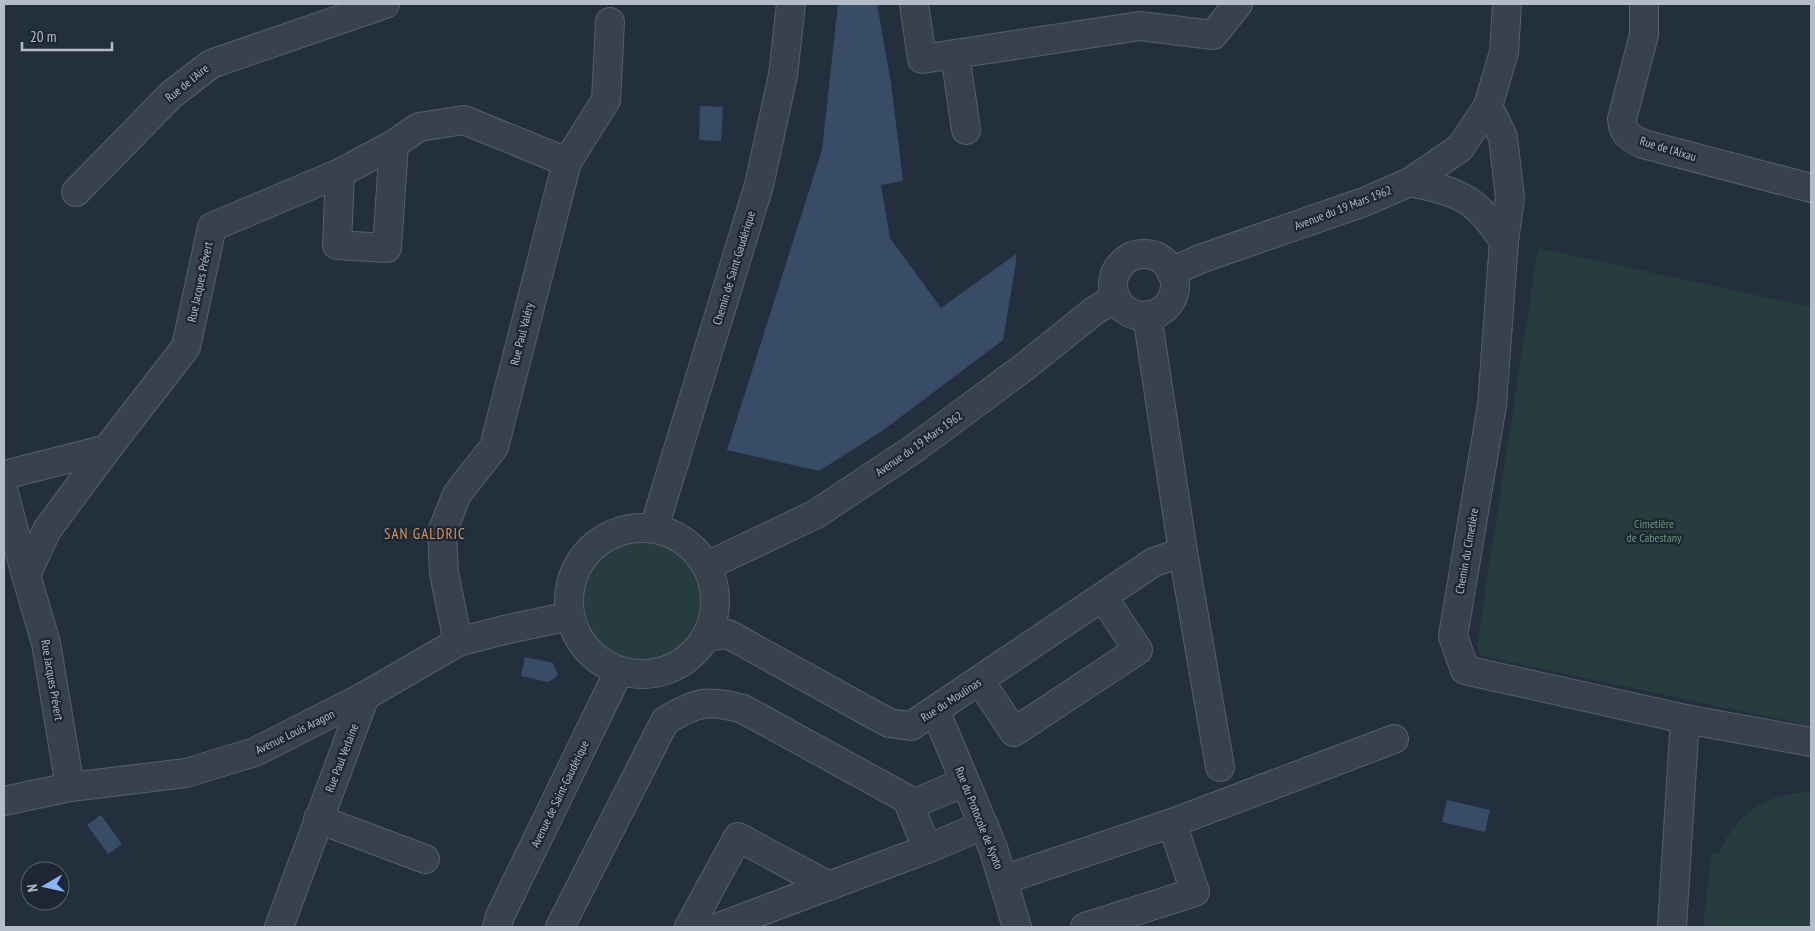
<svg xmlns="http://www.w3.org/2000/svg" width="1815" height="931" viewBox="0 0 1815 931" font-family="'PT Sans Narrow',sans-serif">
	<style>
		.green { fill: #263c3f }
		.water { fill: #394c67 }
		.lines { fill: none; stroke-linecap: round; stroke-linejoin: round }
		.minor-casing { stroke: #565f6c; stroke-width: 30 }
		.minor { stroke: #38414e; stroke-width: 28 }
		.labels { text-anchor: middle; stroke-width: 4.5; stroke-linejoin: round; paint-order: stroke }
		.street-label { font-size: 12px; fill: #b4bcc9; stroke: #1d2633 }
		.park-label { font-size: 12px; fill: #6b9a76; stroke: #1d2633 }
		.quarter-label { font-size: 15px; letter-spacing: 1px; fill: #d59563; stroke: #1d2633 }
	</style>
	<rect width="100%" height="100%" fill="#242f3e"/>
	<g class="green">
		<path d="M1538,248L1811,307V726L1482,656L1477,646Z"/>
		<circle cx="642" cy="601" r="73"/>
		<path d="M1811,792V927H1703L1712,853L1718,854C1737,813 1766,793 1811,792Z"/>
	</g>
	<g class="water">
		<path d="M838,4H877L891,83L903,181L881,185L890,238L941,308L1016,254V262L1003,340L882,431L819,471L727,450L822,150Z"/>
		<path d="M700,106L723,107L721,141L699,140Z"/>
		<path d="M525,657L553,663L558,675L552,680L548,682L521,676Z"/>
		<path d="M1447,800L1490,810L1485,832L1442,822Z"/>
		<path d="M101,815L122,844L108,854L87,825Z"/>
	</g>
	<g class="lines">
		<g class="minor-casing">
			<g id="minor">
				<path d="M914,4L922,59L1140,26L1213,35L1238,4"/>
				<path d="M1644,4V35L1622,119C1623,135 1630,137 1643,144L1811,188"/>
				<path d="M955,54L966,130"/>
				<path d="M1488,106L1503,137L1510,198L1504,241L1492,405L1453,636L1465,670L1685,719L1672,927"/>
				<path d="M340,173L337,245L387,248L394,144"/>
				<path d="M1410,182C1428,186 1447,189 1463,198C1481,207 1493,226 1504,241"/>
				<path d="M76,192L172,94L211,64L385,4"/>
				<circle cx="1144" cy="285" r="31"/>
				<path d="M1171,272L1200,259L1364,202L1410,182L1460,148L1488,106L1504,52L1507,4"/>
				<path d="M1147,315L1183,552L1220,767"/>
				<path d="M4,475L107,449"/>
				<path d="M4,493L26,575"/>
				<circle cx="642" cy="601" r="73"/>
				<path d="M654,528L759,185L783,75L791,4"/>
				<path d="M707,566L816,514L915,448L1023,368L1094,311L1116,298"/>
				<path d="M706,637L728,634L889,723L911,726L1154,562L1183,552"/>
				<path d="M458,642L444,573L442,532L457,494L494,447L567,162L606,100L610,22"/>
				<path d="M980,681L1014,732L1138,650L1103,597"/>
				<path d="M935,710L993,848L1017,927"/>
				<path d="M1685,719L1811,742"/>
				<path d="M70,787L46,643L26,575L47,530L107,449L186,347L212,227L340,173L394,144L419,127L464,120L567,162"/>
				<path d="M4,801L70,787L186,773L255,752L365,696L458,642L504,630L570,616"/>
				<path d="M910,805L965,782"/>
				<path d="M318,819L425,859"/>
				<path d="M1172,823L1394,739"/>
				<path d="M1003,880L1172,823L1195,892L1085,927"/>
				<path d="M279,927L365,696"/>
				<path d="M497,927L500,916L619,671"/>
				<path d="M560,927L665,721C696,702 708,699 743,709L907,799L927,849"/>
				<path d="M689,927L738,837L829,886"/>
				<path d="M719,927L927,849L984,825"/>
			</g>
		</g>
		<use href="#minor" class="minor"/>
	</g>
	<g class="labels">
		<g class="street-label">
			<text transform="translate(187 83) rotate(-39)" y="4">Rue de l'Aire</text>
			<text transform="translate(1668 149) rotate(17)" y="4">Rue de l'Aixau</text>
			<text transform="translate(1343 208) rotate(-21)" y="4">Avenue du 19 Mars 1962</text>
			<text transform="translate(734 268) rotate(-73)" y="4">Chemin de Saint-Gaudérique</text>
			<text transform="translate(200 282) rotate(-78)" y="4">Rue Jacques Prévert</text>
			<text transform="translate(522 334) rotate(-76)" y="4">Rue Paul Valéry</text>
			<text transform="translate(919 444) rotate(-35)" y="4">Avenue du 19 Mars 1962</text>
			<text transform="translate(1467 551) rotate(-80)" y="4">Chemin du Cimetière</text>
			<text transform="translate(52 680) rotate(80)" y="4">Rue Jacques Prévert</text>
			<text transform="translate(951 700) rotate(-33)" y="4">Rue du Moulinas</text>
			<text transform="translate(295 732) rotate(-26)" y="4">Avenue Louis Aragon</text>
			<text transform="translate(342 758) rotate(-69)" y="4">Rue Paul Verlaine</text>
			<text transform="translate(560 794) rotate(-64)" y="4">Avenue de Saint-Gaudérique</text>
			<text transform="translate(979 818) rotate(68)" y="4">Rue du Protocole de Kyoto</text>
		</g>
		<g class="park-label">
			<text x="1654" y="528">Cimetière<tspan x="1654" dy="14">de Cabestany</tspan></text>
		</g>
		<g class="quarter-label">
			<text x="425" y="539">SAN GALDRIC</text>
		</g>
	</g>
	<rect width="1815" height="931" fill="none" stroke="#b4bcc9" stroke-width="10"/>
	<g transform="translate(45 886) rotate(261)"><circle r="24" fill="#1d2633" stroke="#59626f"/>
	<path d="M0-4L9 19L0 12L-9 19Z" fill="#8ab4f8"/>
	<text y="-8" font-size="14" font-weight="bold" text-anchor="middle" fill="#b4bcc9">N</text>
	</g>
	<path d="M22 42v8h90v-8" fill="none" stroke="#b4bcc9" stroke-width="2.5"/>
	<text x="30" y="42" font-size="15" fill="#b4bcc9" stroke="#1d2633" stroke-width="4" paint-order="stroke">20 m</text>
</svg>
